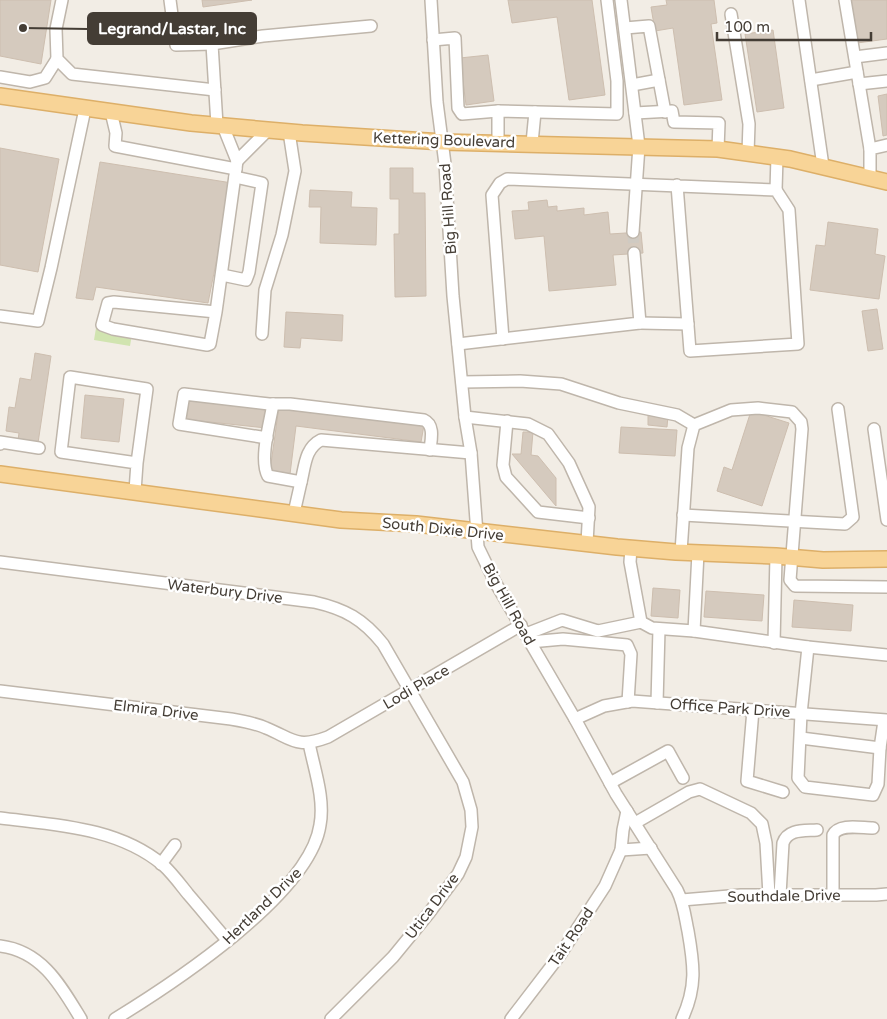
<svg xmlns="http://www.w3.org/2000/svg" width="887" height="1019" viewBox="0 0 887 1019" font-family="'Varela Round',sans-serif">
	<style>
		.green { fill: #d1e4b0 }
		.building { fill: #d5cabe; stroke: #cdbeaf }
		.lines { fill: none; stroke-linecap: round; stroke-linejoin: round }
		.minor-tunnel { stroke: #cfcac2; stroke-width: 11; stroke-dasharray: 11 5.5; stroke-linecap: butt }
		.minor-casing { stroke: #bfb6ab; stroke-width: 14 }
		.major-casing { stroke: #ddaf68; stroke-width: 18 }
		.minor { stroke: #fff; stroke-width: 11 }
		.major { stroke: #f8d497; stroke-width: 15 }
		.labels { text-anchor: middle; stroke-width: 5; stroke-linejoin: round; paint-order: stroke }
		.street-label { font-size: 15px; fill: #443d35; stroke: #fff }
		.leader { fill: none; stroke: #443d35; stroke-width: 2 }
		.callout-dot { fill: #443d35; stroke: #fff; stroke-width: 2 }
		.callout { fill: #443d35; stroke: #443d35; stroke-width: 2 }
		.callout-label { font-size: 16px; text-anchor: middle; font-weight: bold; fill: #fff }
	</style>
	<rect width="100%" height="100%" fill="#f2ede5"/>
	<path class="green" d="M96,328L132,334L130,346L94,340Z"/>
	<g class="building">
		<path d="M0,0H51L41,64L0,56Z"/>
		<path d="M202,0H252L203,7Z"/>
		<path d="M508,0H592L605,95L569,100L557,17L512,23Z"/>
		<path d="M666,0H714L717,23L711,24L722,100L684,105L673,28L655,31L651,7L667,5Z"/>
		<path d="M850,0H887V39L857,43Z"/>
		<path d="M773,30L784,108L757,112L745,34Z"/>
		<path d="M488,55L494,101L466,105L460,58Z"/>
		<path d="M887,94V135L883,136L878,96Z"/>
		<path d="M0,148L59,159L38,272L0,265Z"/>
		<path d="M100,162L232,183L208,303L96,287L93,300L76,298Z"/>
		<path d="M390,168H413V193H425L426,296L395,297L394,234H399V199H390Z"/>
		<path d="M310,190L352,192L351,207L377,208L376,245L320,243L321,207H309Z"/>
		<path d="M547,200L548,207L557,206V211L584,208V215L608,212L610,234L641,232L643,253L613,255L616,285L549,291L544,236L515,239L512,211L529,210L528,202Z"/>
		<path d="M828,222L878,229L875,254L885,256L879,299L810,290L816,245L825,246Z"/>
		<path d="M877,309L883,349L868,351L862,311Z"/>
		<path d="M286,312L343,315L342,341L301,338L300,348L284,347Z"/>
		<path d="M35,353L51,356L38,443L18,440L19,433L6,431L9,407L15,408L20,378L31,380Z"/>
		<path d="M85,395L124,399L119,442L81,438Z"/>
		<path d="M184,400L268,409L266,428L182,419Z"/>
		<path d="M279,406L424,425L421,442L296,426L290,474L270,471Z"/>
		<path d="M751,411L789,423L762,506L717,491L724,467L732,470Z"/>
		<path d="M648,414L668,416L667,427L648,425Z"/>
		<path d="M621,427L677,430L675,456L619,453Z"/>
		<path d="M523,432H533L531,455L538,456L556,478V506L512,454H521Z"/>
		<path d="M653,588L680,590L678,618L651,616Z"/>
		<path d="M706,591L764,595L762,621L704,617Z"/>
		<path d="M794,600L853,605L851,631L792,627Z"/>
	</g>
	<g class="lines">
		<path class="minor-tunnel" d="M633,232L634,253"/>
		<g class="minor-casing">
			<g id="minor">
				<path d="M62,0L56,29L57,59L72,74L215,90"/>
				<path d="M170,0L176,45L212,44"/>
				<path d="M431,0L437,102L445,164L453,296L465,417L471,453L478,547L495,582L575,719L616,794L677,890C684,904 685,917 688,931C694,965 697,987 682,1019"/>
				<path d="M621,0L639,146L633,232"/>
				<path d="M799,0L823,166"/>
				<path d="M845,0L870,149"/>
				<path d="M731,14L749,124L748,153"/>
				<path d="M625,28L649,26L665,112"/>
				<path d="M433,40L455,38L458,108L462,114L498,111"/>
				<path d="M855,57L887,53"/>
				<path d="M0,77L30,82L45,78L57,59"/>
				<path d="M811,80L857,72"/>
				<path d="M859,84L887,81"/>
				<path d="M632,85L659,80"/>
				<path d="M111,112L116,133L115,146L236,169"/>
				<path d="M635,113L672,111L674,122L719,123L718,149"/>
				<path d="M217,125L212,44L263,36L371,26"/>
				<path d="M223,126L237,161L268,130"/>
				<path d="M498,143V111L617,114V81L607,0"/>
				<path d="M532,143L535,112"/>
				<path d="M870,178V149L887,145"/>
				<path d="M776,190L777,157"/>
				<path d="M222,275L246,280L249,272L262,183L235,177"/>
				<path d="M216,312L210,344L207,345L113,329L102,325L108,303L114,302L216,312L237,161"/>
				<path d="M0,316L38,321L51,268L85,109"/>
				<path d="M640,323L688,324"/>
				<path d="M262,334L265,290L282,235L295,171L289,132"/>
				<path d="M503,339L492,195L500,183L507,179L776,190L789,210L798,344L690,351L677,185"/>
				<path d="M458,344L640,323L634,253"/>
				<path d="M462,382L520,381L561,384L619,403L677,415L694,425"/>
				<path d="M273,404C270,422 259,460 268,476L301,482L294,513"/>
				<path d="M465,417L528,424L548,434L569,463L589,507L587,543"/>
				<path d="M507,421L503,465L506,477L538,512L589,518"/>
				<path d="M874,429L887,520"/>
				<path d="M267,438L179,424L184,394L269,404H290L424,420C435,425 431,440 430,450"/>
				<path d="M0,444V442L39,448"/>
				<path d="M301,482C305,466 305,448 321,440L471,453"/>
				<path d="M135,491L137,463L61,452L70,377L147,389L137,463"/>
				<path d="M683,515L845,524L853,517L838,409"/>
				<path d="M631,548L630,562L641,622L652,628L694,631L808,647L887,655"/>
				<path d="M681,552L688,448L694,425L731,410L758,408L792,412L801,422L802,429L790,580L795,586L887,587"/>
				<path d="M0,562L314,602C345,609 363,619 383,644L463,782L471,810L472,827L466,857L458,874L429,913L393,957L331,1019"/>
				<path d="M694,631L698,553"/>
				<path d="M526,634L562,620L598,631L641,622"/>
				<path d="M530,642L563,639L627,645L631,654L628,702"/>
				<path d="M774,643L776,556"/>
				<path d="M808,647L801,714L798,778L805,787L873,795L878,784L880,748L884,721"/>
				<path d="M0,691L231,719C243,721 255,723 266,728C293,739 296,749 328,737L521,625"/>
				<path d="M657,703L659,629"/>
				<path d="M753,710L747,781L783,792"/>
				<path d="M575,719L604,706L632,701L887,720"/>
				<path d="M801,738L880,748"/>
				<path d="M610,783L668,751L683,778"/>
				<path d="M0,818C55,825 118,827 163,865C172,873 180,884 188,894C201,909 214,925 227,940"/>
				<path d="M635,823L689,792L700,789L751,813L762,824L766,843L769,895"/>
				<path d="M621,850L651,848"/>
				<path d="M161,864L175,845"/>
				<path d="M780,895L783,843C788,829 803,831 817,830"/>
				<path d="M833,895V835C839,823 861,828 873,828"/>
				<path d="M682,900L741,895H876L887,894"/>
				<path d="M0,946C42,951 61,986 81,1019"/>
				<path d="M115,1019C172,984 310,894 320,825C325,798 314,769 309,743"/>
				<path d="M511,1019L560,955L605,886L621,850L623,830L627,811"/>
			</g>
		</g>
		<g class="major-casing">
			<g id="major">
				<path d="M0,96L191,123L302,133L443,142L718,149L790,159L887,182"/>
				<path d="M0,474L341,520L416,524L617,547L676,552L776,556L823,560L887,559"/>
			</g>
		</g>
		<use href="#minor" class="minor"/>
		<use href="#major" class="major"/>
	</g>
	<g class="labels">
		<g class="street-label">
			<text transform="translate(444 140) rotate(2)" y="5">Kettering Boulevard</text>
			<text transform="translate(448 209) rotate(-94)" y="5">Big Hill Road</text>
			<text transform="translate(443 529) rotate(6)" y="5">South Dixie Drive</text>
			<text transform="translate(225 591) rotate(7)" y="5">Waterbury Drive</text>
			<text transform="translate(509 604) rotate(61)" y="5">Big Hill Road</text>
			<text transform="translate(416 687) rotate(-30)" y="5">Lodi Place</text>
			<text transform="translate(730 708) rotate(4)" y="5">Office Park Drive</text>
			<text transform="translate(156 710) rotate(7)" y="5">Elmira Drive</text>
			<text transform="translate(784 896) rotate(-1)" y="5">Southdale Drive</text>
			<text transform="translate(262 906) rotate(-44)" y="5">Hertland Drive</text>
			<text transform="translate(432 906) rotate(-53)" y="5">Utica Drive</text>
			<text transform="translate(571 937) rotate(-56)" y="5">Tait Road</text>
		</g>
	</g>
	<path class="leader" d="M23 28L88 29"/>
	<circle class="callout-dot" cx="23" cy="28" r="5"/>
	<rect class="callout" x="88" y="13" width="168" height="31" rx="5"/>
	<g class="callout-label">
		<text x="172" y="34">Legrand/Lastar, Inc</text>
	</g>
	<path d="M717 32v8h154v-8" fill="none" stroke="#443d35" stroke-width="2.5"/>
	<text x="724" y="32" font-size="15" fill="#443d35" stroke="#ffffff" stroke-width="4" paint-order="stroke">100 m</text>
</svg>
